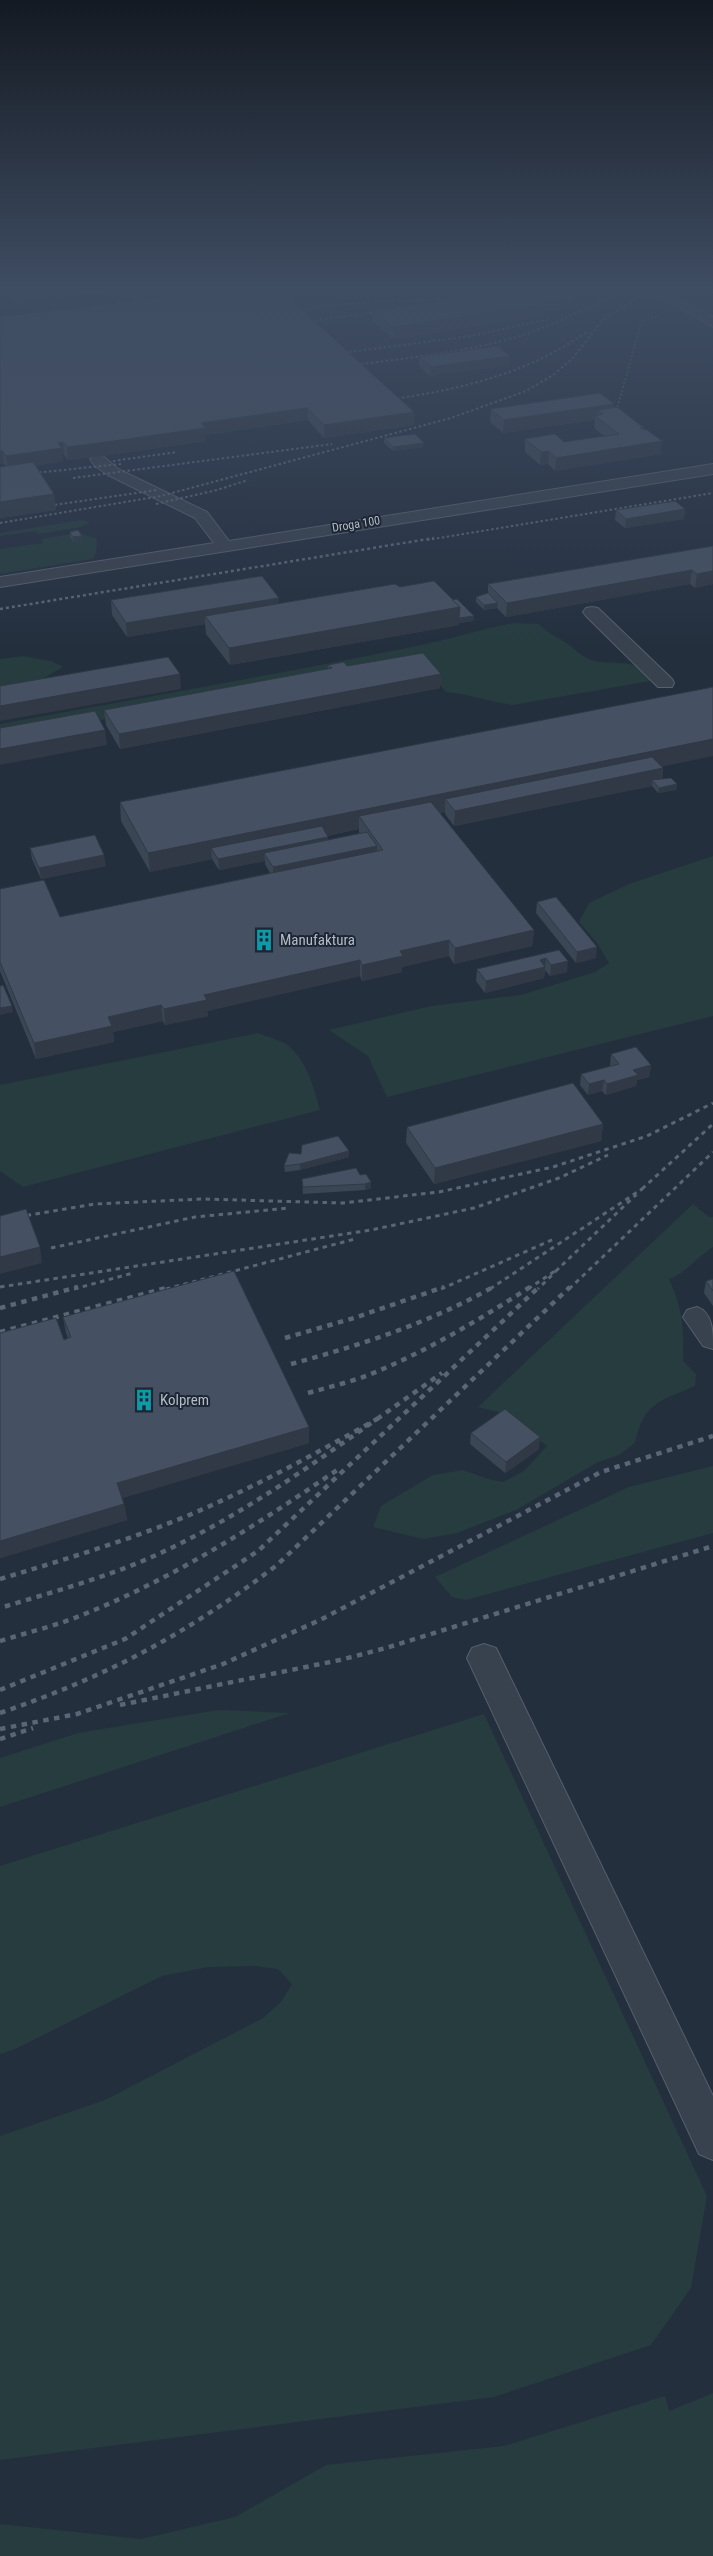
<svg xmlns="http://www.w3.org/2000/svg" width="713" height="2556" viewBox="0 0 713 2556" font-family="'Roboto Condensed',sans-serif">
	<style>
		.green { fill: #263c3f }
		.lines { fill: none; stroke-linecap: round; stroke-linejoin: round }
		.minor-casing { stroke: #565f6c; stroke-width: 2 }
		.path { stroke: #44595c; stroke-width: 2; stroke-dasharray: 2 2; stroke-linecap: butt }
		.minor { fill: #38414e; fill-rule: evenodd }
		.rail-far3 { stroke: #5a6575; stroke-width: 2; stroke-dasharray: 2.5 2.5; stroke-linecap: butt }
		.rail-far2 { stroke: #5a6575; stroke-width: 2.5; stroke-dasharray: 3 3; stroke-linecap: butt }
		.rail-far1 { stroke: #5a6575; stroke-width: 3; stroke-dasharray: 4.5 4.5; stroke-linecap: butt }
		.rail { stroke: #5a6575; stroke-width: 4.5; stroke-dasharray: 5.5 5.5; stroke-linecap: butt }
		.wall { fill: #3b4654; fill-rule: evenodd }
		.shaded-wall { fill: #303945 }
		.building { fill: #455162; stroke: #303945 }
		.labels { text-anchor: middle; stroke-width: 4; stroke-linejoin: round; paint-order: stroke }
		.far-street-label { font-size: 12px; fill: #b4bcc9; stroke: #1d2633 }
		.poi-label { font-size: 15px; fill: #b4bcc9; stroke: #1d2633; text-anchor: start }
	</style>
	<rect width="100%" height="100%" fill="#242f3e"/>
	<g class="green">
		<path d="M82,520L90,522L81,527L38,534L36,531L0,536V533Z"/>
		<path d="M79,533L97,539L96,553L92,559L0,574V549L43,543L41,539Z"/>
		<path d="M513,623L539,624C548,634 558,637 568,644C574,648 580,655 587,658C608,669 637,653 650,681L513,705C490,702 469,694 446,692L423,665L0,737V724C140,698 281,674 421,645C452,639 482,629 513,623Z"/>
		<path d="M23,656L51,661L63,667L42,679L0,686V659Z"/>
		<path d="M713,856V1016L387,1097L368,1056L329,1030L431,1006L521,995L595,972L609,963L597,943L579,922L589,903L629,884Z"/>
		<path d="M258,1033C267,1037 283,1040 290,1047C308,1064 314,1088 320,1110L23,1187L0,1171V1085Z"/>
		<path d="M693,1204L709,1217H713V1247C697,1257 686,1273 669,1279C683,1309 684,1329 683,1361L696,1374L695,1386C660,1401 643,1403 635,1443L619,1455L598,1462L516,1510L457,1533L423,1539L373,1527L381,1506L433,1475L463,1470L488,1479L503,1482L524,1471L547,1446L502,1413L478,1407Z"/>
		<path d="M713,1466V1533L466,1600L452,1597L435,1577L629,1487Z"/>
		<path d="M218,1710L290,1713L0,1807V1758L78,1733Z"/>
		<path d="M484,1714L707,2196L691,2288L651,2345L494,2397L0,2460V2136L105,2100L263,2018L281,2002L292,1984L278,1969L255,1966L208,1967L162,1976L15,2049L0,2054V1866Z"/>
		<path d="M713,2393V2556H0V2524L141,2539L235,2517L326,2465L504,2446L665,2396L669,2411Z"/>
	</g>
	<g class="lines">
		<g class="minor-casing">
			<g id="minor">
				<path d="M623,289C664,289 678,297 713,317V327L669,302L625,292Z"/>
				<path d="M98,454L103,456L118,469L207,512L229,541L713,464V474L0,587V577L214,543L195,518L108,475L95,466L90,459Z"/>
				<path d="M592,607L598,608L672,679L674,683L672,687H658L586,616L583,612L586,608Z"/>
				<path d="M697,1307C713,1313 713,1331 713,1349L703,1346L683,1317L687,1310Z"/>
				<path d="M484,1644L496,1648L713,2096V2160L699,2154L467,1658L472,1648Z"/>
			</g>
		</g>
		<path class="path" d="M615,409H617L642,320L658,317"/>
		<use href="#minor" class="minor"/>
		<g class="rail-far3">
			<path d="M556,294L591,289"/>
			<path d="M511,295L556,289"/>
			<path d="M288,311L343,304L470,298"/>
			<path d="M300,322L387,311"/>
			<path d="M334,354L471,336L549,319"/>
			<path d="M346,366C405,358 466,353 523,335C559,323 593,305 628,289"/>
			<path d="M387,400C462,389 524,375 587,332"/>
			<path d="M113,461L177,452"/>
			<path d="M34,473L121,464"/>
			<path d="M73,478L332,444"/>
			<path d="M156,504L217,490L248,480"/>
			<path d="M40,507L157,490"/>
			<path d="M0,523L161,496L451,418L526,391L553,375L572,359L601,322L649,289"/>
			<path d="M427,540L713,493"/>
		</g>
		<path class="rail-far2" d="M0,609L434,538"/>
		<g class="rail-far1">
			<path d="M642,1189L713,1124"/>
			<path d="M0,1220L95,1204L202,1199L343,1203L439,1192L553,1167L647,1136L713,1103"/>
			<path d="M51,1248L195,1217L289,1208"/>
			<path d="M0,1287L371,1230L474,1208L559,1178L608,1155"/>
			<path d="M74,1289L133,1273"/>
			<path d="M166,1289L355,1239"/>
			<path d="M441,1289L554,1239"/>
			<path d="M490,1289L642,1189L558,1269"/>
			<path d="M528,1289L558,1269L538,1289"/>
			<path d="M569,1289L713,1152"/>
		</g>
		<g class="rail">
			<path d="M0,1308L78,1287"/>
			<path d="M0,1332L170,1287"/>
			<path d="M285,1338L354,1318L444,1287"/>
			<path d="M291,1364C361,1345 429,1323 493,1287"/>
			<path d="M308,1393C329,1387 351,1382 371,1374C427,1351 479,1320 530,1287"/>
			<path d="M377,1419L442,1373"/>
			<path d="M0,1579C63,1560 126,1541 187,1516C253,1488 315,1454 377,1419C306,1469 234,1520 154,1556C105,1578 52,1592 0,1608"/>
			<path d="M0,1641C29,1632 59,1625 87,1613C176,1577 258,1524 337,1470"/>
			<path d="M0,1690L125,1639L258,1551L539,1287"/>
			<path d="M120,1705L340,1660L386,1648L713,1546"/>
			<path d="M0,1713C108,1676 187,1634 277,1565L570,1287"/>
			<path d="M0,1729L77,1714L223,1664L320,1620L601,1472L713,1436"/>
			<path d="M0,1739L33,1728"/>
		</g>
	</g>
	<g class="wall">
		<path d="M18,289H127L28,301L26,298V302L15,304L10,297L9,292L20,291Z"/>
		<path d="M601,290L600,295L596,297L590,295V291Z"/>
		<path d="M527,294L573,304L543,308L542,317L393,339L373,321V310Z"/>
		<path d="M0,317L414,425L324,438L308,420L206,435V441L94,457L68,460L64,455H63V461L35,466L54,494L56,510L0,518V467L6,466L4,464H0Z"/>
		<path d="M419,357L510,365L430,376L419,366Z"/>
		<path d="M613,408L644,428V429L661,454L555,471L548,464L540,465L525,452V439L564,442L604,436L594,428L595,420L503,433L490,422L491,409Z"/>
		<path d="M384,438L423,447L393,451L384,443Z"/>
		<path d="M685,509L684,519L625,528L615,520L616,510Z"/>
		<path d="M70,532L82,536V541L74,542L70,537Z"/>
		<path d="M713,546V584L695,588L690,584L506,617L497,608L484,610L476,602V597L488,593V584Z"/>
		<path d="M400,587L452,600L474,616L473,621L459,623V625L230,665L206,634L205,624L127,637L112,615L111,600L279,604Z"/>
		<path d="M328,665L441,674L440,688L120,749L106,725L104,710L328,669Z"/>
		<path d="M662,767L663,768L662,779L677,784L676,790L658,793L652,786L454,826L445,814V812L440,813L534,930L532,946L454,964L449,956L402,967V972L362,981L360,976L207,1011L208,1016L165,1025L163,1021L113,1032L114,1042L36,1059L0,971V889L60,917L270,873L265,864V861L219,870L212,859L150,872L121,821L120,802ZM359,829V832L360,834L328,840L327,836Z"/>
		<path d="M30,848L106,866L41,879L32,859Z"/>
		<path d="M537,902L596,958L576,963L536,913Z"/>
		<path d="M559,950L567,972L550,976L545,970L544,978L485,993L476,981L477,969Z"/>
		<path d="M611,1054L651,1065L649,1077L637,1080L636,1086L606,1095L602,1091L588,1095L580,1085L581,1074L610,1066V1065Z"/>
		<path d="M603,1124L601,1141L434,1184L406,1143L407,1127Z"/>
		<path d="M349,1157L300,1170L285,1172L284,1166Z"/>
		<path d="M360,1175L371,1182V1188L365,1190L303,1194L302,1179Z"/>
		<path d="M713,1279V1306L704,1293L706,1281Z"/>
		<path d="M63,1317L309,1427V1443L122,1498L124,1504L127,1520L0,1558V1333L64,1340L68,1338L66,1333Z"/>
		<path d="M471,1433L539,1449L505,1473L470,1444Z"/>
	</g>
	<g class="shaded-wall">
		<path d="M33,289H127L28,301L27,290Z"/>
		<path d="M601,290L600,295L596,297V292Z"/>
		<path d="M574,295L573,304L543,308L542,317L393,339V327L536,300Z"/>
		<path d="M26,298V302L15,304L14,299Z"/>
		<path d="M510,356V365L430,376L431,367Z"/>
		<path d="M614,404L613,417L603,414L598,410L597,417L595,416V420L503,433L504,420Z"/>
		<path d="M307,408L308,420L206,435V441L94,457L68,460L67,447L201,423Z"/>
		<path d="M414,412V425L324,438V425Z"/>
		<path d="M662,441L661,454L555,471L556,458Z"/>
		<path d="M63,442L64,455H63V461L8,470L6,456Z"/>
		<path d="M424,443L423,447L393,451V447Z"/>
		<path d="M0,451H3L4,464H0Z"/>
		<path d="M549,451L548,464L540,465L541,452Z"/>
		<path d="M54,494L56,510L0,518V502Z"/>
		<path d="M685,509L684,519L625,528L626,519Z"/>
		<path d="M82,536V541L74,542L73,537Z"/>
		<path d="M692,570L690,584L506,617L507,603Z"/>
		<path d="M713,571V584L695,588L697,574Z"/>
		<path d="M279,598V612L205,616V624L127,637L126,623Z"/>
		<path d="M498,603L497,608L484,610V605Z"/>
		<path d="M460,607L474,616L473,621L459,623V625L230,665L229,648Z"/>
		<path d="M180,674L181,689L0,721V706Z"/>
		<path d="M441,674L440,688L120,749L119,734Z"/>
		<path d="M105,730L107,745L0,765V749Z"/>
		<path d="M713,739V756L454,810L445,799V812L367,828L359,816V829L217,858L211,848L212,859L150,872L148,853Z"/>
		<path d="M663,768L661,784L652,780V786L454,826L455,811Z"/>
		<path d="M677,784L676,790L658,793L659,788Z"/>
		<path d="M328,837V847L264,853L265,861L219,870L218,859Z"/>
		<path d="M377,846V857L273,873V867Z"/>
		<path d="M104,855L106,866L41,879L39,868Z"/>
		<path d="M534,930L532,946L454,964L455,948Z"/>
		<path d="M449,940V956L402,967V972L362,981V965L400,951Z"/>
		<path d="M597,947L596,958L576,963L577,952Z"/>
		<path d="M546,958L544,978L485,993L486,981L540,960Z"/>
		<path d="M360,960V976L207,1011L208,1016L165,1025L164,1009L204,995Z"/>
		<path d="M568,961L567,972L550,976L551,965Z"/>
		<path d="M161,1005L163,1021L113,1032L114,1042L36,1059L34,1043L108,1017Z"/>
		<path d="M12,1006L13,1012L0,1015V1008Z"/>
		<path d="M651,1065L649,1077L637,1080L636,1086L606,1095L607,1084L633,1070Z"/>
		<path d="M604,1080L602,1091L588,1095L589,1084Z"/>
		<path d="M603,1124L601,1141L434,1184L435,1168Z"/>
		<path d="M349,1151V1157L300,1170V1164Z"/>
		<path d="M371,1182V1188L365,1190V1184Z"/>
		<path d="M40,1247L42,1263L0,1274V1257Z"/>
		<path d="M309,1427V1443L119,1499L117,1483Z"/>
		<path d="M540,1437L539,1449L505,1473L506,1462Z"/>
		<path d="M124,1504L127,1520L0,1558V1541Z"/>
	</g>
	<g class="building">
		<path d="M233,289H279L414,412L324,425L307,408L201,423L206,428L92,444L67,447L63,442L58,443L62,448L6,456L3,451H0V317Z"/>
		<path d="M565,289L574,295L536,300L527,294Z"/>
		<path d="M595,289L601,290L596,292L590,291Z"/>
		<path d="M20,291L26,298L14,299L9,292Z"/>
		<path d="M522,291L543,305L393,327L373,310Z"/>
		<path d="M498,346L510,356L431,367L419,357Z"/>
		<path d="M600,393L614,404L504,420L491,409Z"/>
		<path d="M617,407L644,428H640L647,430L662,441L556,458L549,451L541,452L525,439L555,434L564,442L619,434L595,416L603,414L598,410Z"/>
		<path d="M415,434L424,443L393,447L384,438Z"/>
		<path d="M33,462L54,494L0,502V467Z"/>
		<path d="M675,501L685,509L626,519L616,510Z"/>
		<path d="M78,530L82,536L73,537L70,532Z"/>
		<path d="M713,546V571L697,574L692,570L507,603L488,584Z"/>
		<path d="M262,576L279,598L126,623L111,600Z"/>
		<path d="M434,581L460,607L229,648L205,616L395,584L400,587Z"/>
		<path d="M488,593L498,603L484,605L476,597Z"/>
		<path d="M457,599L474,616L459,618L460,607L452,600Z"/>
		<path d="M423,653L441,674L119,734L104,710L332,668L328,665L344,662L347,666Z"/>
		<path d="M168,657L180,674L0,706V686Z"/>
		<path d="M713,687V739L148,853L120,802Z"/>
		<path d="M95,711L105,730L0,749V728Z"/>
		<path d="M652,757L663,768L455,811L445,799Z"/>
		<path d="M671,778L677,784L659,788L652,780Z"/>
		<path d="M431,802L534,930L455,948L449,940L400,951L403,956L362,965L360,960L204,995L207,1000L164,1009L161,1005L108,1017L112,1026L34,1043L0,962V889L44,880L60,917L383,850L359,816Z"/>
		<path d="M322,826L328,837L218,859L211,848Z"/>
		<path d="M367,832L377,846L273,867L264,853Z"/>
		<path d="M95,835L104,855L39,868L30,848Z"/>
		<path d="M556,897L597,947L577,952L537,902Z"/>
		<path d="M559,950L568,961L551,965L546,958L540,960L545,967L486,981L477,969Z"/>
		<path d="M3,985L12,1006L0,1008V986Z"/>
		<path d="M636,1047L651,1065L633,1070L638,1075L607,1084L604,1080L589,1084L581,1074L619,1064L611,1054Z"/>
		<path d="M573,1083L603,1124L435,1168L407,1127Z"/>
		<path d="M338,1136L349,1151L300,1164L284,1166L289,1153L301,1154L302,1145Z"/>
		<path d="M356,1168L360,1175L366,1174L371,1182L365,1184L303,1187L302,1179Z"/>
		<path d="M26,1209L40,1247L0,1257V1216Z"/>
		<path d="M234,1271L309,1427L117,1483L124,1504L0,1541V1333L56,1318L64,1340L71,1337L63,1317Z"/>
		<path d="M713,1279V1291L706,1281Z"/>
		<path d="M505,1409L540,1437L506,1462L471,1433Z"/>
	</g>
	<linearGradient id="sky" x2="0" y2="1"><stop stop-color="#141a22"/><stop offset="0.45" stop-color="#3f4d63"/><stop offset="1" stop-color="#3f4d63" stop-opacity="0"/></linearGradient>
	<rect width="713" height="647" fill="url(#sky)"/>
	<defs>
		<g id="building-bare" transform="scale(1.725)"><path d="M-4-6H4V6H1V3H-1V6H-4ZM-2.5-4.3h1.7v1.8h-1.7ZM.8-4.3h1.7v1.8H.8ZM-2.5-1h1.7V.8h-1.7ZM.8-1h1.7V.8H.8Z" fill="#0f9aa8" stroke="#1d2633" stroke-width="2.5" paint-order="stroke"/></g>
	</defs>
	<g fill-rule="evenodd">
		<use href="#building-bare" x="264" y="940"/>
		<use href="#building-bare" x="144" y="1400"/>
	</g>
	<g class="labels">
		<g class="far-street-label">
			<text transform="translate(356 524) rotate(-9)" y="4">Droga 100</text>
		</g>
		<g class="poi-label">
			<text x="280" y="945">Manufaktura</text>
			<text x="160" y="1405">Kolprem</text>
		</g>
	</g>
</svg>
